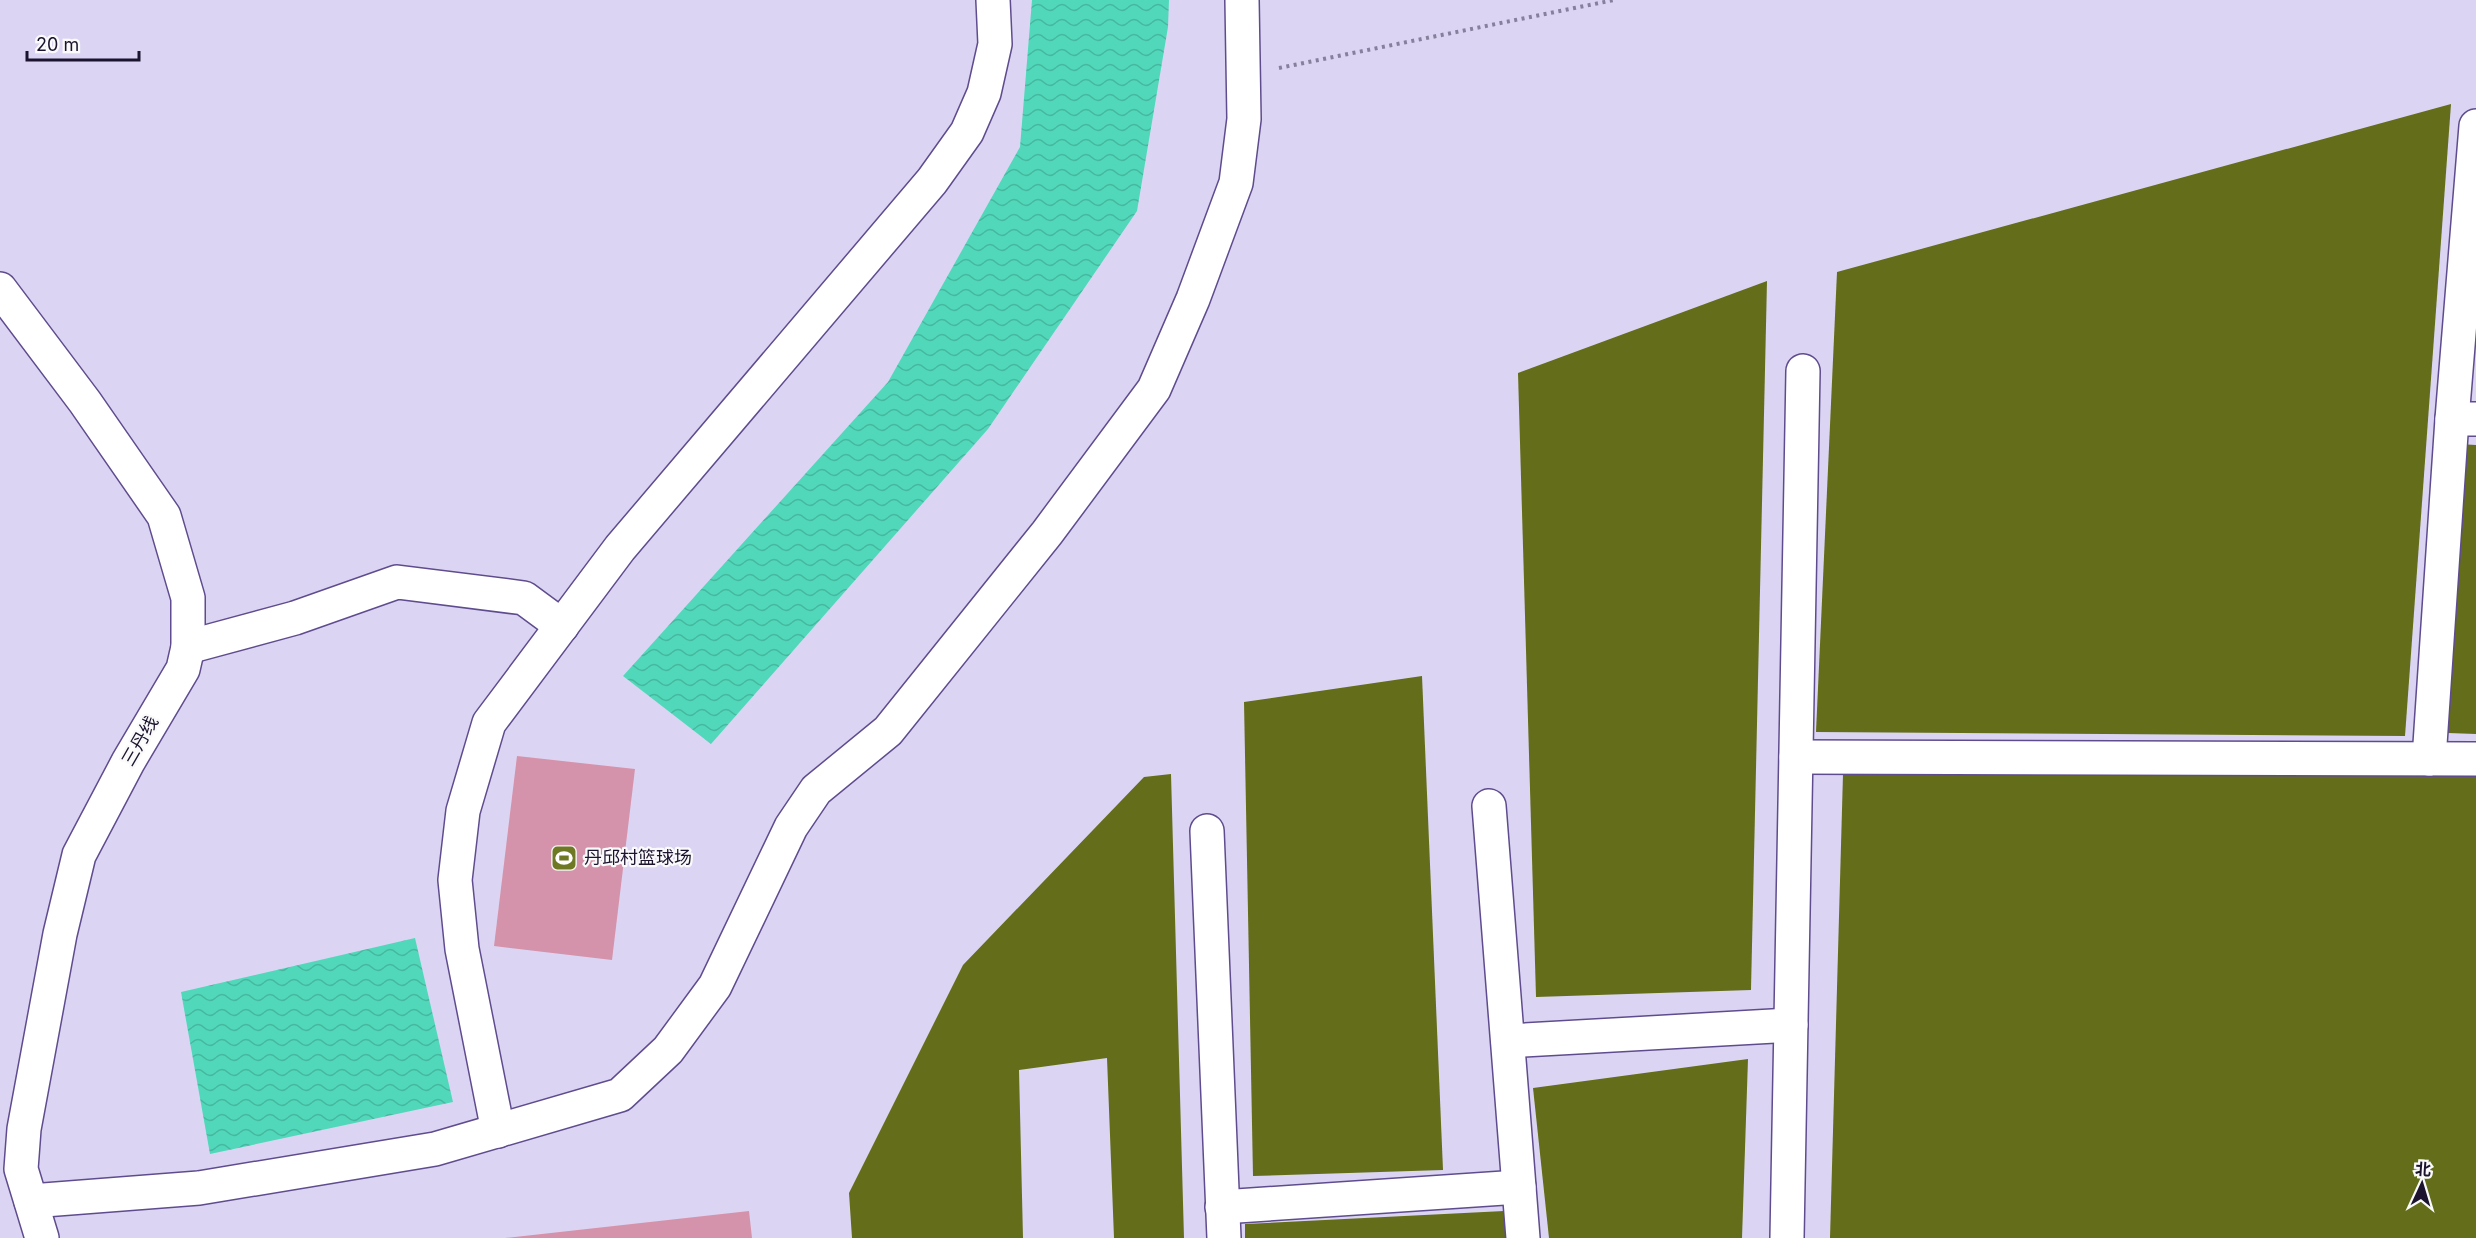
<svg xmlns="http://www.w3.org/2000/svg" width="2476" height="1238" viewBox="0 0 2476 1238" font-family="Inter,'Noto Sans SC',sans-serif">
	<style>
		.pitch { fill: #d593ab }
		.water { fill: url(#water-waves) }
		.building { fill: #646d1a }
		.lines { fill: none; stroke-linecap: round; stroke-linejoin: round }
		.minor-casing { stroke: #5f4c8e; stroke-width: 36 }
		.path { stroke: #87809d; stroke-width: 4; stroke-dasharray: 3 4.5; stroke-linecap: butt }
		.minor { stroke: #fff; stroke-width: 33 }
		.labels { text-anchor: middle; stroke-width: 4.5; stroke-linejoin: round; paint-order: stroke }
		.street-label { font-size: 18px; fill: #1c142f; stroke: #fafafa }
		.poi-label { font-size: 18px; fill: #1c142f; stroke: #fafafa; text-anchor: start }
	</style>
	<defs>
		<pattern id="water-waves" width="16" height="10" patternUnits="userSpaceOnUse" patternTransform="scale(1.5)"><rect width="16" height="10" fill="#51d8ba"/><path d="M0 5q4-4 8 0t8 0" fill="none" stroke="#46b8a0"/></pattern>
	</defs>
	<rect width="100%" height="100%" fill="#dbd5f3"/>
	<g class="pitch">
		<path d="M517,756L635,769L612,960L494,946Z"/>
		<path d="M749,1211L752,1238H505Z"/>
	</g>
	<g class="water">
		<path d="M1032,0H1169L1168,27L1137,211L988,429L711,744L623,676L888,382L1020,147Z"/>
		<path d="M415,938L453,1102L210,1154L181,992Z"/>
	</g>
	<g class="building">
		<path d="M2451,104L2405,736L1816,732L1837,272Z"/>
		<path d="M1767,281L1751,990L1536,997L1518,373Z"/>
		<path d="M2458,444L2476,445V734L2448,733Z"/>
		<path d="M1422,676L1443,1170L1253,1176L1244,702Z"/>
		<path d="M2476,773V1238H1830L1843,774Z"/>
		<path d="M1171,774L1184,1238H1114L1107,1058L1019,1070L1023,1238H852L849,1193L963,965L1144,777Z"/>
		<path d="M1748,1059L1742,1238H1549L1533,1088Z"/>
		<path d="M1504,1211L1506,1238H1245V1224Z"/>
	</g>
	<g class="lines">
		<g class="minor-casing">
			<g id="minor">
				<path d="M0,289L85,402L164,516L188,598V647L183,669L128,762L79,855L60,934L24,1129L21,1169L42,1238"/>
				<path d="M2452,419L2476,126"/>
				<path d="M188,647L295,618L397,582L524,598L562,626"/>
				<path d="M1796,757L2476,759"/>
				<path d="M2429,759L2452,419H2476"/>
				<path d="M1489,806L1523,1238"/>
				<path d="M1207,831L1224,1238"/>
				<path d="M1508,1041L1791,1025"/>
				<path d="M498,1131L462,949L455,880L463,811L489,723L620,548L932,181L967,132L984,93L995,44L993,0"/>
				<path d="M31,1201L199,1188L435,1149L620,1095L668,1050L715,986L791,827L816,790L888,731L1047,533L1154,389L1193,299L1236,183L1244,119L1242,0"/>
				<path d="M1222,1207L1519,1187"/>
				<path d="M1787,1238L1803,371"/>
			</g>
		</g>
		<path class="path" d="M1279,68L1614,0"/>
		<use href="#minor" class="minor"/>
	</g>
	<defs>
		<g id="stadium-square" transform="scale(1.35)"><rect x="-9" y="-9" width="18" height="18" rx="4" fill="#6f7924" stroke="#fafafa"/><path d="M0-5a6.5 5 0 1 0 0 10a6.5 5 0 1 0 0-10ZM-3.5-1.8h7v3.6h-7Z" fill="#fff"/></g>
	</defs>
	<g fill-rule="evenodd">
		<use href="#stadium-square" x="564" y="858"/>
	</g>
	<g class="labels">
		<g class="street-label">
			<text transform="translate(140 741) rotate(-60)" y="6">三丹线</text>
		</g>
		<g class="poi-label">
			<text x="584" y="864">丹邱村篮球场</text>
		</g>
	</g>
	<g transform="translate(2422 1184) rotate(4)" stroke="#fafafa" stroke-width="4.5" paint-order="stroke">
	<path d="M0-4.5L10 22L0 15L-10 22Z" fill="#1c142f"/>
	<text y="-9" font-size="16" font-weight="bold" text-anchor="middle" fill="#1c142f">北</text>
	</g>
	<path d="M27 51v9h112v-9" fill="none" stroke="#1c142f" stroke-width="3"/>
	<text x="36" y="51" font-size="18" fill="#1c142f" stroke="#fafafa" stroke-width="4.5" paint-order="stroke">20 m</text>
</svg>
